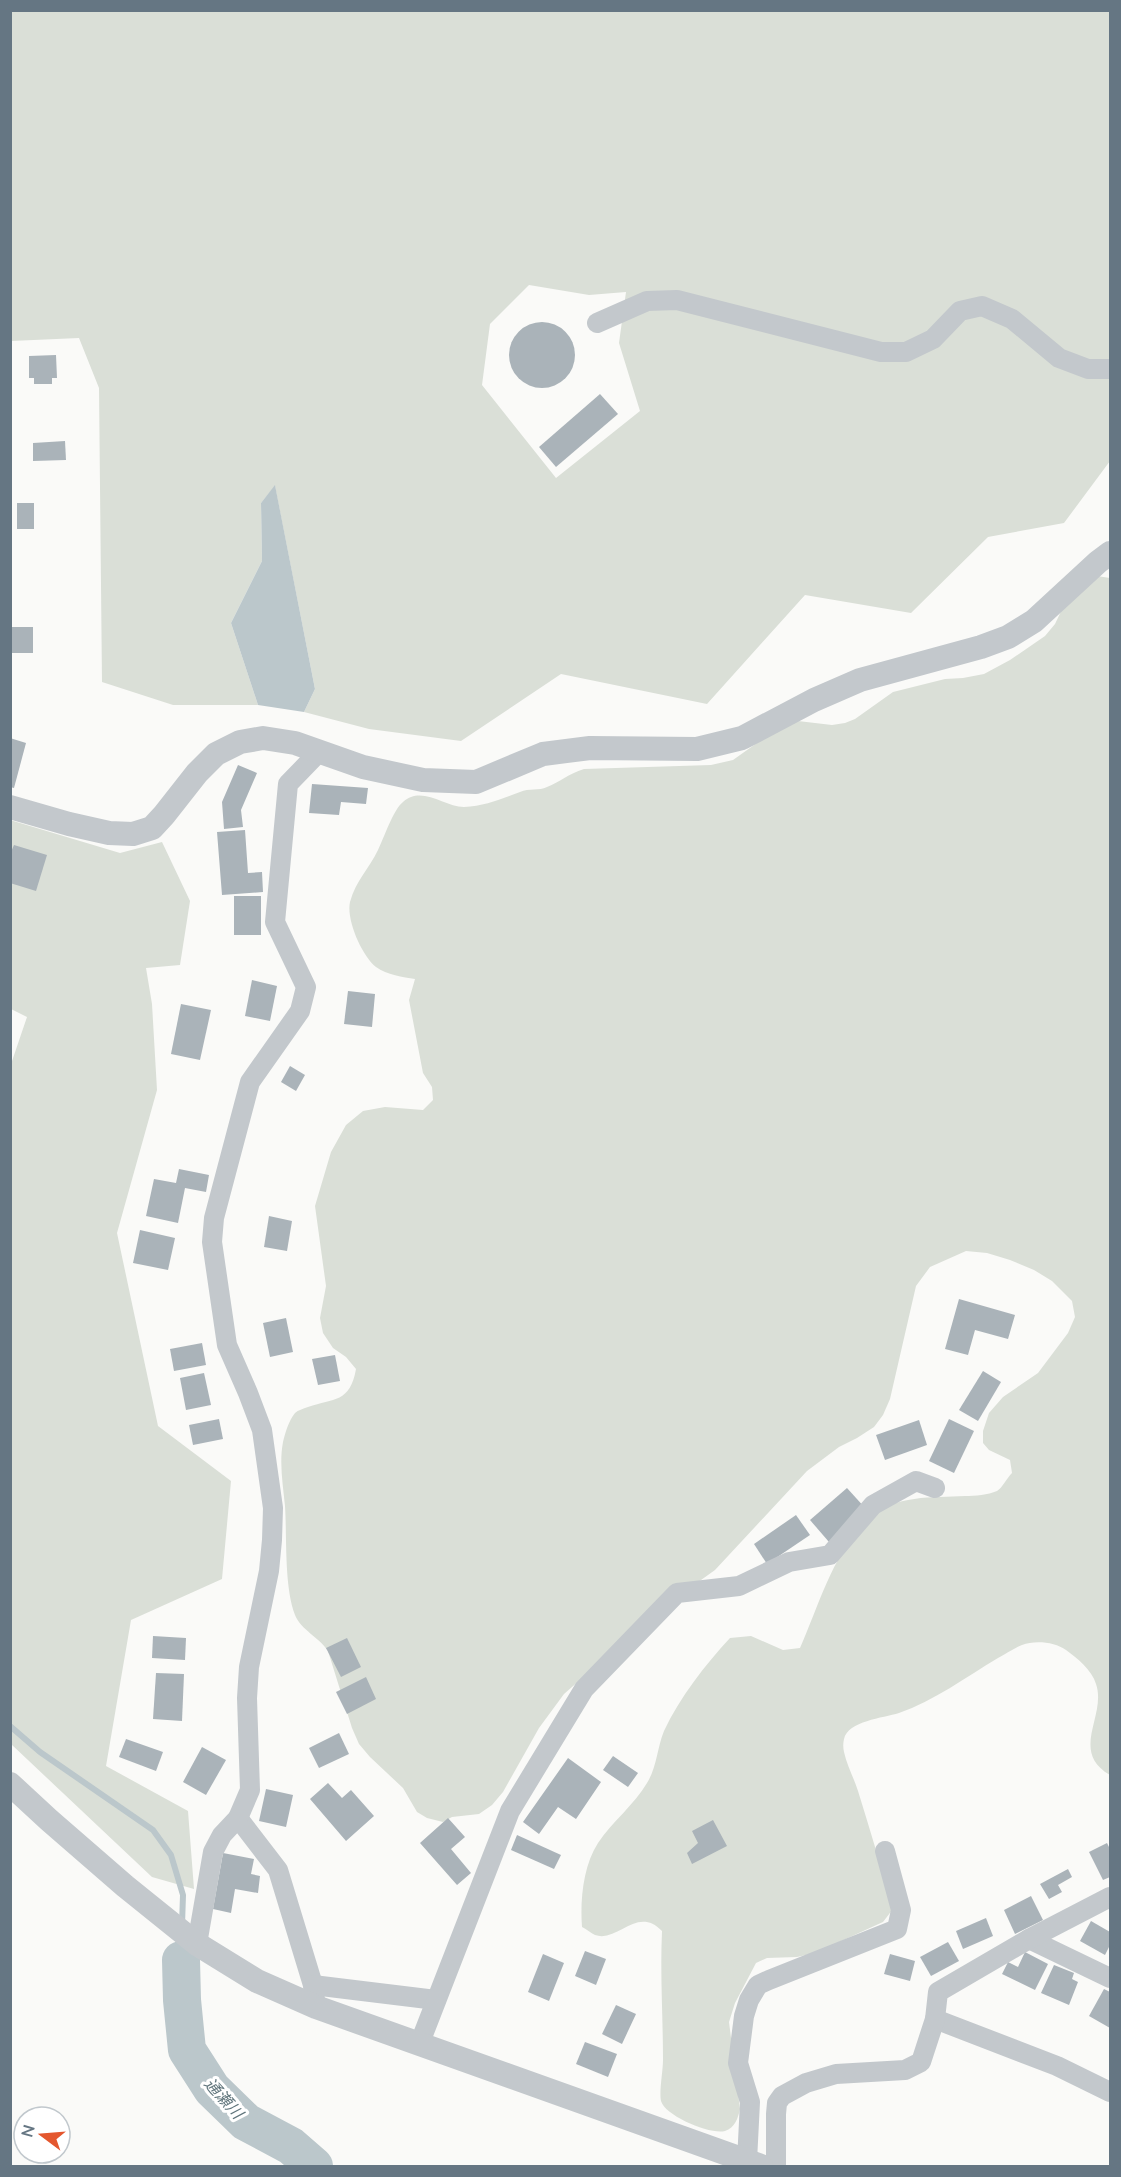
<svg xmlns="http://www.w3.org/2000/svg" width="1121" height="2177" viewBox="0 0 1121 2177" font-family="'Nunito Sans','Noto Sans JP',sans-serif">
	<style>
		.green { fill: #dadfd7; fill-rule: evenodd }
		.water { fill: #bbc7cb }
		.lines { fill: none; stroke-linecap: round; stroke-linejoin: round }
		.stream { stroke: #bbc7cb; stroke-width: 6 }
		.river { stroke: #bbc7cb; stroke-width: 38 }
		.building { fill: #aab3b9 }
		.minor { stroke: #c3c8cc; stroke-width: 20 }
		.tertiary { stroke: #c3c8cc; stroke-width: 24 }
		.labels { text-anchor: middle; stroke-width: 6; stroke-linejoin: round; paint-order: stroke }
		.water-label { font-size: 16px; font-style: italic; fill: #60757c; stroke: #fff }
	</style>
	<rect width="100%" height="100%" fill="#fafaf8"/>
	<g class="green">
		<path d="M10,11H1110V461L1064,523L988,537L911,613L805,595L707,704L561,674L461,741L369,729L304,712L315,689L275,486L261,503L262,561L231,623L258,705H173L102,682L99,388L79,338L11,341ZM529,285L589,295L626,292L619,343L640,411L556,478L482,385L490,324Z"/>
		<path d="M1097,576L1110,578V1775C1069,1751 1107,1716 1096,1684C1092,1670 1077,1658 1066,1650C1055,1642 1035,1640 1022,1645C1014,1648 1006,1654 998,1658C966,1677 934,1701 899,1713C883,1718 848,1721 844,1739C843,1743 843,1748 844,1752C847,1766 854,1778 858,1791C870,1830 882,1869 893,1909L883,1922L815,1953L797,1957L767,1958L756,1963L735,2003L729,2022L740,2109C738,2118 735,2128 725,2131C711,2135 665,2116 661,2101C659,2092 663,2071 663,2060C663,2017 660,1974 662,1931C637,1905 618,1943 595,1935C591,1933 586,1929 582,1927C580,1901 583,1866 598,1843C612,1822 634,1805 647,1783C657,1767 657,1748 664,1731C680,1697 705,1665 730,1638L751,1636L783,1650L800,1648C820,1603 832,1554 869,1519C894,1494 933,1498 965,1496C975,1496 988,1495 997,1491C1002,1488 1007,1478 1012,1473L1010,1460L989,1450L983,1443V1431L989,1413L1003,1397L1038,1373L1068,1333L1075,1317L1072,1301L1052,1281L1034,1270L1010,1260L987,1253L966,1251L930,1267L916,1286L890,1399L883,1415L874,1427L857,1438L839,1447L807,1471L715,1570L662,1608L564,1694L539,1728L503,1792L492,1805L479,1814L452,1817L443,1822L427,1818L417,1812L403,1788L370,1757L359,1744L352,1728L328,1651C319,1637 301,1630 295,1615C284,1586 287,1537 285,1506C283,1485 279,1463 283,1442C285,1433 289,1420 295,1413C298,1410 303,1409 308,1407C334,1398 350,1403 356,1369L346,1357L333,1348L323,1333L320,1318L326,1286L315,1206L331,1152L346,1125L363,1111L385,1107L423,1110L433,1100L432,1087L423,1073L409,1000L415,979C403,977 387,975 376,967C362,956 346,920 350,902C356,880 369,869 378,850C384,838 393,810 403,802C422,785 444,807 464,807C485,806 501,799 520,792C529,788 539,791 547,787C560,782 568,774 584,769L711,765L733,760L767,736L798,721L832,725L845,723L855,719L893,692L945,679L963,678L984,674L1010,660L1045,636L1055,624L1065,603Z"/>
		<path d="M10,820L120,853L162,842L190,901L180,965L146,968L152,1004L157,1090L117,1233L158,1426L231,1481L222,1579L131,1620L106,1766L188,1811L194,1889L152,1877L11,1744L10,1067L27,1017L11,1009Z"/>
	</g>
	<path class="water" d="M275,485L315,689L304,712L258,705L231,623L262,561L261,503Z"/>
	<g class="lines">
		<g class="stream">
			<path d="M10,1726L40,1752L153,1830L171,1855L183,1895L182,1925"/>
			<path d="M181,1960L182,1941"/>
		</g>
		<path class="river" d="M181,1960L182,2000L187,2050L212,2089L246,2122L291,2146L314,2166"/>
	</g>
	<g class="building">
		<circle cx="542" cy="355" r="33"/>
		<path d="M56,355L57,378H52V384H34V378H29V356Z"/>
		<path d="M600,394L618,414L556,467L539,447Z"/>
		<path d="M65,441L66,460L33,461V443Z"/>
		<rect x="17" y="503" width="17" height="26"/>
		<rect x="10" y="627" width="23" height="26"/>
		<path d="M10,738L26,743L14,788L10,787Z"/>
		<path d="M238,765L257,773L241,810L243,827L224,829L222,802Z"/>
		<path d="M312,784L368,788L366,804L341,802L339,815L309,813Z"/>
		<path d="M245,830L248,873L262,872L263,892L222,895L217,832Z"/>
		<path d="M14,845L47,855L36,891L10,883V854Z"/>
		<rect x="234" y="896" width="27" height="39"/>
		<path d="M252,980L277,986L270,1021L245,1016Z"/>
		<path d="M348,991L375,994L372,1027L344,1024Z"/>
		<path d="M181,1004L211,1010L200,1060L171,1054Z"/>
		<path d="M290,1066L305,1075L296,1091L281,1082Z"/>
		<path d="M179,1169L209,1175L206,1192L185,1188L178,1223L146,1216L154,1179L176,1183Z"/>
		<path d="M269,1216L292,1221L287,1251L264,1247Z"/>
		<path d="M140,1230L175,1238L168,1270L133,1263Z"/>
		<path d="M959,1299L1015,1315L1008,1339L975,1330L968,1355L945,1349Z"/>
		<path d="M286,1318L293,1352L270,1357L263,1323Z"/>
		<path d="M202,1343L206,1365L174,1371L170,1349Z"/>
		<path d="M335,1355L340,1381L318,1385L312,1359Z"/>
		<path d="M983,1371L1001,1382L978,1421L959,1410Z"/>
		<path d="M204,1373L211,1405L186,1410L180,1378Z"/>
		<path d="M219,1419L223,1439L193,1445L189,1425Z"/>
		<path d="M949,1419L974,1431L954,1473L929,1461Z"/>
		<path d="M919,1420L927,1445L885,1460L876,1435Z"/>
		<path d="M847,1488L866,1509L829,1542L810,1520Z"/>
		<path d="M796,1515L810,1535L767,1564L754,1544Z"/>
		<path d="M153,1636L186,1638L185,1660L152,1658Z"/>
		<path d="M347,1638L361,1667L341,1677L326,1648Z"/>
		<path d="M156,1673L184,1674L182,1721L153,1719Z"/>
		<path d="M366,1677L376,1699L347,1714L336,1692Z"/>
		<path d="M339,1733L349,1754L319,1768L309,1748Z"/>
		<path d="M126,1739L163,1752L156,1771L119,1757Z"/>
		<path d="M202,1747L226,1760L206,1795L183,1782Z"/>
		<path d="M613,1756L638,1773L628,1787L603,1770Z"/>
		<path d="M568,1758L601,1782L576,1819L558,1807L539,1834L523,1822Z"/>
		<path d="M328,1783L342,1798L351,1790L374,1816L346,1841L310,1799Z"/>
		<path d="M266,1789L293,1795L286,1827L259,1821Z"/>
		<path d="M448,1818L465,1837L451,1849L471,1873L457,1885L420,1843Z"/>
		<path d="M713,1820L727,1846L692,1864L687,1853L698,1843L692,1831Z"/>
		<path d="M517,1835L561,1855L554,1869L511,1850Z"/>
		<path d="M1107,1843L1110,1849V1877L1103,1880L1089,1852Z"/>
		<path d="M223,1853L254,1859L251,1874L260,1876L258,1893L235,1889L231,1913L213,1909Z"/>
		<path d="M1068,1869L1072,1877L1058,1885L1062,1892L1049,1899L1040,1884Z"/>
		<path d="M1031,1896L1043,1920L1015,1934L1004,1910Z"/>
		<path d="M986,1918L993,1936L963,1949L956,1931Z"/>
		<path d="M1091,1921L1110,1932V1945L1105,1955L1080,1941Z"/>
		<path d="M948,1942L959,1961L931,1976L920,1957Z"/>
		<path d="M585,1951L606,1959L596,1985L575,1976Z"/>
		<path d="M1025,1952L1048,1964L1035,1990L1002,1974L1008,1962L1018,1967Z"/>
		<path d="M543,1954L564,1963L549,2001L528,1992Z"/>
		<path d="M890,1954L915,1961L910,1981L884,1974Z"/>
		<path d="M1054,1965L1074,1973L1072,1979L1078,1982L1069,2005L1041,1993Z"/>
		<path d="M1104,1989L1110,1992V2028L1089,2016Z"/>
		<path d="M616,2005L636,2014L622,2044L602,2034Z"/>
		<path d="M585,2042L617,2054L608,2077L576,2064Z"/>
	</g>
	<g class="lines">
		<g class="minor">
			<path d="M597,323L647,301L677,300L881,352H906L933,339L960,311L982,306L1012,319L1059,358L1088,369H1110"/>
			<path d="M238,1818L278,1870L313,1985L316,2007"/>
			<path d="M1029,1939L1110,1978"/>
			<path d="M197,1944L213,1852L222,1835L238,1818L250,1790L247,1698L249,1667L269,1571L272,1540L273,1508L262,1430L248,1393L227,1345L212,1242L214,1218L250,1082L300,1011L306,987L275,922L288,784L319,752"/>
			<path d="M313,1985L436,2000"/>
			<path d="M935,2019L1057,2066L1110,2092"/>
			<path d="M419,2045L510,1811L584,1689L677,1593L739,1586L789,1562L830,1555L873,1505L916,1481L935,1488"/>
			<path d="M747,2161L750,2102L738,2063L744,2016L749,2000L758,1985L769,1980L897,1929L901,1910L885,1851"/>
			<path d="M776,2166V2114L777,2103L782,2096L806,2083L836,2074L905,2070L921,2062L935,2019L938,1992L1029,1939L1110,1897"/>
		</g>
		<g class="tertiary">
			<path d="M10,807L69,824L109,833L133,834L152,828L164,815L197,773L216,754L240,742L263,738L295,743L363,767L423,780L476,782L543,754L590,748L697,749L742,738L814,700L860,680L981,647L1008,637L1034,621L1098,562L1110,553"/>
			<path d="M10,1784L49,1820L125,1886L197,1944L257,1981L316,2007L761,2166"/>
		</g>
	</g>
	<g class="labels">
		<g class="water-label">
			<text transform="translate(224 2098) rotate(48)" y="6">通瀬川</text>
		</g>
	</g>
	<rect width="1121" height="2177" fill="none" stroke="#657683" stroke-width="24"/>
	<g transform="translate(42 2135) rotate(286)"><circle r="28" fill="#ffffff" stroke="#c1c8cd" stroke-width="1.5"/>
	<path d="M0-4.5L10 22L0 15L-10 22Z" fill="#e4572e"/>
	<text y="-9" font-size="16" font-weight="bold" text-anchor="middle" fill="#657683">N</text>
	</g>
</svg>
